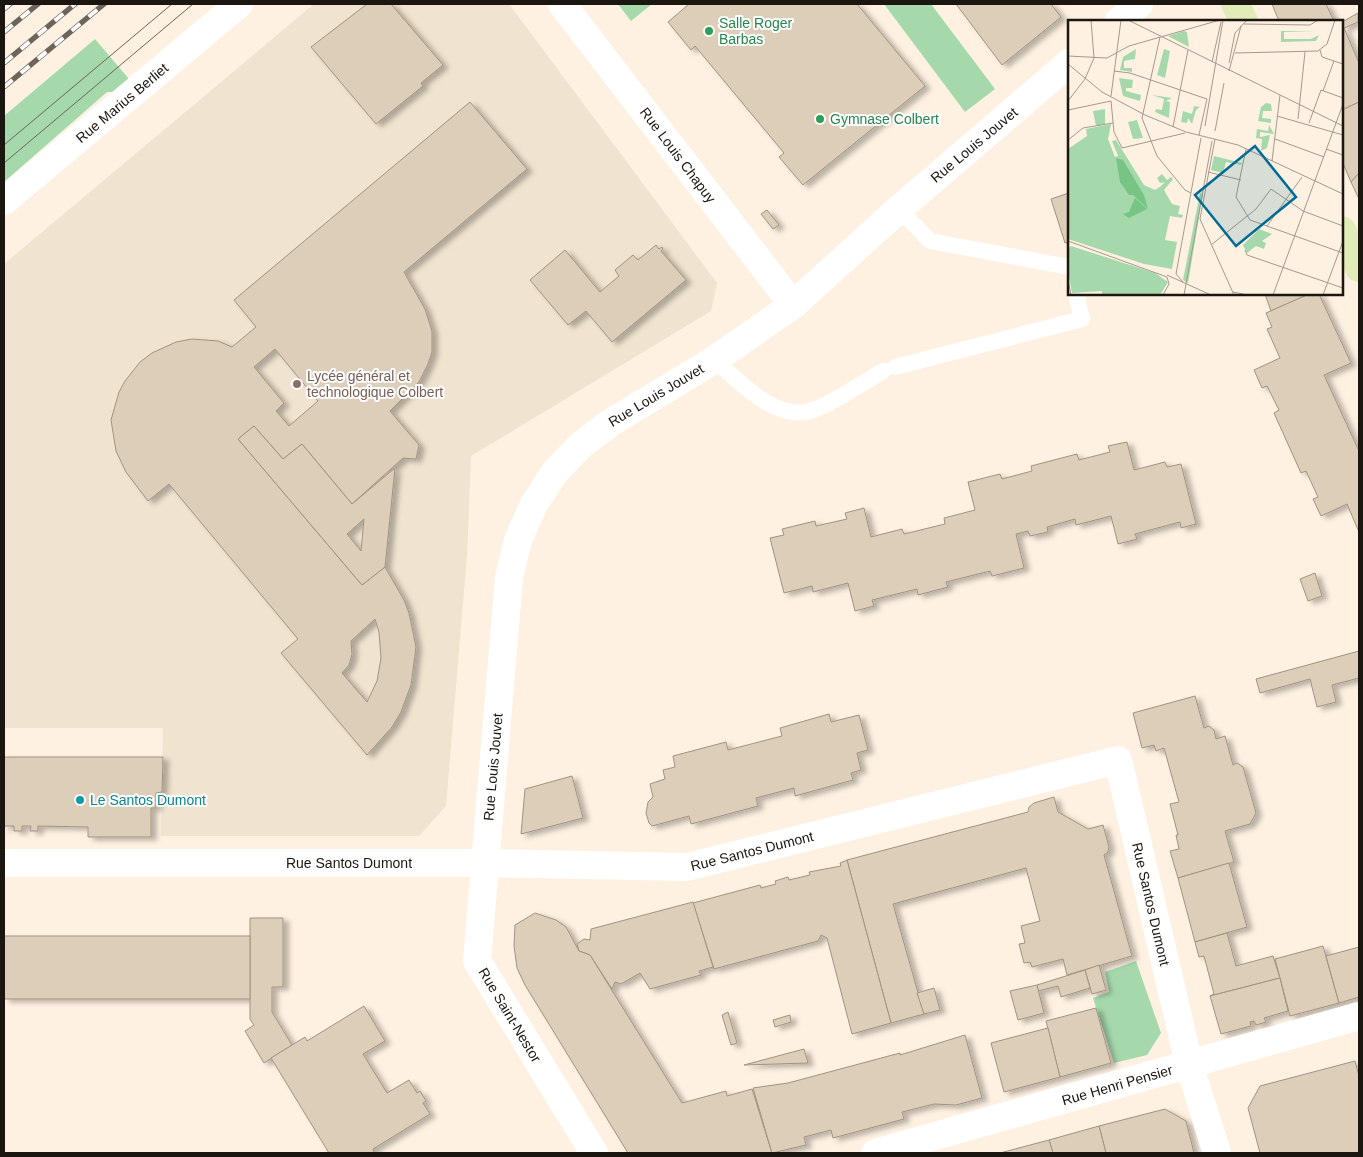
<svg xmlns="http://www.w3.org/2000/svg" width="1363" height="1157" viewBox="0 0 1363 1157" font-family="Arial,sans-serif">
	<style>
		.education { fill: #f0e3cf }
		.green { fill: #a5d9ac }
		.building { fill: #ddceba; stroke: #a19380; fill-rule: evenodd; filter: url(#shadow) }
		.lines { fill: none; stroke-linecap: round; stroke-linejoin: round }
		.lane { stroke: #fff; stroke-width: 16 }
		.street { stroke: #fff; stroke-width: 28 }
		.secondary { stroke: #e1ecb9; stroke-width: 28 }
		.tram { stroke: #6d655b; stroke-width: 1 }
		.rail-casing { stroke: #6d655b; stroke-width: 5.5 }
		.rail { stroke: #fff; stroke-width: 4; stroke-dasharray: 11; stroke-linecap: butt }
		.leisure-dot { fill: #2e9e5b; stroke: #fff; stroke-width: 2 }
		.education-dot { fill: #8d6e63; stroke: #fff; stroke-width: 2 }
		.culture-dot { fill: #0f9aa8; stroke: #fff; stroke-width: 2 }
		.labels { text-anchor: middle; stroke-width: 4; stroke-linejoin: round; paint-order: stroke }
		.leisure-label { font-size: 14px; fill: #27864d; stroke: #fff; text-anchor: start }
		.street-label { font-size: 14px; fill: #1b160f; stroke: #fff }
		.education-label { font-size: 14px; fill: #785e54; stroke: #fff; text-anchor: start }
		.culture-label { font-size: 14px; fill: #0d838f; stroke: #fff; text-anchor: start }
		.inset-road { fill: none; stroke: #a3998d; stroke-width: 1 }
		.view { fill: #016b98; fill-opacity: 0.15; stroke: #016b98; stroke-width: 2.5 }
		.inset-edge { fill: none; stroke: #1b160f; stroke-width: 2.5 }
	</style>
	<defs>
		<filter id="shadow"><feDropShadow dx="5.5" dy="3" stdDeviation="2.5" flood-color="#0004"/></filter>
	</defs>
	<rect width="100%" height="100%" fill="#fef1e1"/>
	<path class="education" d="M314,4H509L717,283L711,311L471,456L467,555L446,806L419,836H161L163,728H4V264Z"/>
	<g class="green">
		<path d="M618,4H652L631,21Z"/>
		<path d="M884,4H931L995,89L965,112Z"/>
		<path d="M95,39L129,79L115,92H107L4,182V116Z"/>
		<path d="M1136,961L1161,1033L1147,1055L1114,1063L1093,998L1109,992L1105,972Z"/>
	</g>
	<g class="building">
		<path d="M367,4H391L443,65L421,83L423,86L376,124L311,47Z"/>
		<path d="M689,4H857L925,86L803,185L779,157L784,153L695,46L691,50L668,22Z"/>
		<path d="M956,4H1051L1061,17L1002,65Z"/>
		<path d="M1272,4H1326L1334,21H1279Z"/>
		<path d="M1358,13V22L1342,29V22Z"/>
		<path d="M1344,28L1359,63V102L1342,110V29Z"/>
		<path d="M470,102L527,169L404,272L425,309L432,331V352L428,364L419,382L390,411L419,445L416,459L403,458L352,504L302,444L283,459L254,426L238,439L362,585L385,567L404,600L409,613L416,647L411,685L401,712L392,727L367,755L281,653L298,639L169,484L148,501L126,472L116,451L111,420L119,392L125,381L140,362L152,353L176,342L192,339L218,341L232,347L256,327L234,300ZM275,349L318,401L289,426L276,411L284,403L254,367ZM375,619L379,632L381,658L377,681L367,702L342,673L349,665L352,654L351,641Z"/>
		<path d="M1359,102V173L1351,182L1342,161V110Z"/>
		<path d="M1359,173V199L1351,182Z"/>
		<path d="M1069,193V242L1065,243L1051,199Z"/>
		<path d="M767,210L779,225L773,229L761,214Z"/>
		<path d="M656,245L659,249L662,247L663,249L661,251L686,280L612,342L586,311L568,325L530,280L565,250L600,292L619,276L615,270L633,255L638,260Z"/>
		<path d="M1265,294H1309L1271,311Z"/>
		<path d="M1309,294H1319L1351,363L1324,375L1359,451V532L1347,504L1321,516L1313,499L1318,497L1306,471L1301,473L1274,413L1279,410L1267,386L1262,388L1254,370L1280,358L1267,329L1272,327L1266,313Z"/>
		<path d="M254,426L283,459L302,444L352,504L395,468L385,567L362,585L238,439ZM364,519L361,551L347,534Z"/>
		<path d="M1127,442L1134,470L1165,462L1167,467L1181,464L1196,524L1181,528L1180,522L1135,534L1137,539L1118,544L1111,516L1076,525L1075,519L1047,527L1048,532L1030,536L1028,531L1016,534L1024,568L992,576L990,571L946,582L948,587L918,595L917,589L872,600L874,606L855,611L848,583L813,592L812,586L784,593L770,538L784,535L782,529L815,521L816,526L847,519L845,513L864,508L871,537L902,529L904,534L945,524L944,518L975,510L968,482L1000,474L1002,479L1032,471L1031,466L1077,454L1079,460L1110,452L1108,446Z"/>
		<path d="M1315,573L1322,596L1308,601L1300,579Z"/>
		<path d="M1359,651V678L1332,685L1336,702L1317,707L1310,679L1260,693L1256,679Z"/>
		<path d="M1195,696L1204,728L1209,726L1214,730L1216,739L1225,736L1233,765L1237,763L1243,767L1256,813L1250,824L1225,831L1234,862L1178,878L1170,851L1179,849L1176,835H1178L1170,804L1179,802L1164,748L1156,751L1154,745L1142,748L1133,713Z"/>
		<path d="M829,714L831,722L859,715L868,750L857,753L861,770L851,773L853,780L795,796L794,788L756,798L758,806L691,824L689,816L652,826L649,823L646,813L648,802L653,797L650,784L665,779L663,770L675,767L673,756L726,742L728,750L782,736L780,728Z"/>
		<path d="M4,757H163L162,792L156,793V808H151V837H88V827L38,826V831H30L31,826H22V831H14V826H5L4,831Z"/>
		<path d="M572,776L583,818L521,834L525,789Z"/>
		<path d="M1054,797L1058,812L1088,829L1103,825L1109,847L1108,852L1104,855L1132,956L1067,975L1063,959L1032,967L1030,962L1024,963L1019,944L1025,943L1021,926L1040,921L1026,868L893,904L924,1014L891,1023L847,860L1028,812L1029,807L1034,803Z"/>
		<path d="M847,860L891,1023L852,1034L827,938L821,935L818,941L714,969L693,903L760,885L761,888L776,884L775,881L788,877L789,880L810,875L809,872L841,866L840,863Z"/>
		<path d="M1229,863L1247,927L1195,942L1178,878Z"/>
		<path d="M693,902L713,967L699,971L701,975L650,989L640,973L621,984L615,982L612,989L590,955L579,951L577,944L584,939L590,940L591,929Z"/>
		<path d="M535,913L556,920L566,927L579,951L590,955L682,1103L726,1091L727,1096L752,1089L772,1153H628L525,985L517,968L514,946L515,925Z"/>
		<path d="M250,918H283V987H272V1012L292,1045L264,1063L245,1031L254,1025L250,1019Z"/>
		<path d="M1227,933L1236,966L1273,956L1280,978L1210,996L1214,994L1204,956L1199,957L1195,942Z"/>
		<rect x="4" y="936" width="246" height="63"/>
		<path d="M1323,946L1339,1003L1290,1016L1275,959Z"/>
		<path d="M1359,947V997L1339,1003L1326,956Z"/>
		<path d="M1099,965L1106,990L1092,994L1085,970Z"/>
		<path d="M1085,970L1090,988L1061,997L1058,986L1038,991L1037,985Z"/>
		<path d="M1280,978L1288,1011L1264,1018L1266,1022L1256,1025L1254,1021L1250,1022L1251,1026L1221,1034L1210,996Z"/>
		<path d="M1037,985L1044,1013L1018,1020L1010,991Z"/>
		<path d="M934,988L940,1010L924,1014L917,993Z"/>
		<path d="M364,1006L385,1041L363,1054L387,1093L409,1080L417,1093L420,1091L426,1101L423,1103L430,1114L373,1149L374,1153H329L271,1058L305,1037L307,1041Z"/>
		<path d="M1096,1008L1111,1063L1060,1077L1046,1021Z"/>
		<path d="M728,1012L737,1043L731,1045L722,1015Z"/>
		<path d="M790,1015L791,1022L775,1027L773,1020Z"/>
		<path d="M1048,1028L1060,1077L1004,1092L991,1043Z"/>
		<path d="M965,1035L982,1098L956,1105L934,1104L902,1112L904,1119L833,1138L831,1130L804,1137L806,1145L772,1153L753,1088L788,1083L900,1053V1055Z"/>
		<path d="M804,1049L808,1063L744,1065Z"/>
		<path d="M1355,1061L1359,1076V1153H1260L1248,1108L1260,1086Z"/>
		<path d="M1165,1109L1186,1121L1194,1153H1106L1099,1126Z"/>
		<path d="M1099,1126L1106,1153H1053L1049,1140Z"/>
		<path d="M1049,1140L1053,1153H1000Z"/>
	</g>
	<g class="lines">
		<g class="lane">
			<path d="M899,209L930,241L1069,267"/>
			<path d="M714,360C741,382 777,425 816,409C839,400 862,383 883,371"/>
			<path d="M895,367L1082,319L1076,294"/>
		</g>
		<g class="street">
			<path d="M562,4L793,305"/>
			<path d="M1119,21L1139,4"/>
			<path d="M4,201L239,4"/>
			<path d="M4,863H484L687,867L1118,760L1189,1064L1217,1153"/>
			<path d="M594,1153L477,961L509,578L518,540L534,504L555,472L581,445L610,423L714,360L793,305L899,209L1069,63"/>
			<path d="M875,1153L1359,1016"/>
		</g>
		<g class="secondary">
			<path d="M1235,4L1244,21"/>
			<path d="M1342,230L1359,268"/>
		</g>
		<g class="tram">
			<path d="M4,145L172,4"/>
			<path d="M4,163L193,4"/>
		</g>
		<g class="rail-casing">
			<g id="rail">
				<path d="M4,9L10,4"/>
				<path d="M4,32L38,4"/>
				<path d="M4,63L75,4"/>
				<path d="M4,87L104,4"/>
			</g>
		</g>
		<use href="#rail" class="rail"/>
	</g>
	<g class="leisure-dot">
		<circle cx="709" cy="31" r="5"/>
		<circle cx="820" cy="119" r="5"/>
	</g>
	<circle class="education-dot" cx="297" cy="384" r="5"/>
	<circle class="culture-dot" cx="80" cy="800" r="5"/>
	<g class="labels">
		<g class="leisure-label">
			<text x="719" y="28">Salle Roger<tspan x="719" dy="16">Barbas</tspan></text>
			<text x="830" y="124">Gymnase Colbert</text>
		</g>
		<g class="street-label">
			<text transform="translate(122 103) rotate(-40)" y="5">Rue Marius Berliet</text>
			<text transform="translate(974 145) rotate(-40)" y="5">Rue Louis Jouvet</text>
			<text transform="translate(678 155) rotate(53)" y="5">Rue Louis Chapuy</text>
			<text transform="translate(656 395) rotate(-31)" y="5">Rue Louis Jouvet</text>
			<text transform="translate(493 767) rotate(-85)" y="5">Rue Louis Jouvet</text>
			<text transform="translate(752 851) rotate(-14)" y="5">Rue Santos Dumont</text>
			<text x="349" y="868">Rue Santos Dumont</text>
			<text transform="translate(1151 904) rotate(77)" y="5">Rue Santos Dumont</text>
			<text transform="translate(510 1015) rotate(59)" y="5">Rue Saint-Nestor</text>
			<text transform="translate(1117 1085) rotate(-16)" y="5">Rue Henri Pensier</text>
		</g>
		<g class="education-label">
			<text x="307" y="381">Lycée général et<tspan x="307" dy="16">technologique Colbert</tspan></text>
		</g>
		<g class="culture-label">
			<text x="90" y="805">Le Santos Dumont</text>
		</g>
	</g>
	<g transform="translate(1068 20)">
		<rect width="275" height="275" fill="#fef1e1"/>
		<path d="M116,11L119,12L121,27L100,16ZM213,11H248L216,12V19H243L251,15L248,21L213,22ZM68,29L67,39L56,41V48H64V52L52,50L55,37ZM96,29L102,31L97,58L89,55ZM51,58L65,60L64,68H58V71L73,75L72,81L55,76ZM84,75L104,78L98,81L102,82L101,98L87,92L88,89L94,90L96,79ZM198,83L203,84L204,91H195L194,98L203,99V103L190,101L193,87ZM126,86L132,87L128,90L124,104L120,98L119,103L113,102L115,91L124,94ZM37,89V104L28,106L25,91ZM69,100L75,118L65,119L60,102ZM43,104L40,119L47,137L50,136L44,121L48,120L76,165L87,170L93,166L97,162L92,163L89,158L94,154L99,160L103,157L105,159L96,170L104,184L112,186L110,194L115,195L114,198L102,196L97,220L109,222L104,249L76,244L0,219V129L19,116L18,109ZM201,105L206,114L192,112V117L202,115L199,128L193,131L194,119L188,118L189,109L200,111ZM146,136L174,143L173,145L158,142L155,153L143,150ZM132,173L135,174L120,263L115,260ZM191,209L204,214L194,221L198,223L196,229L188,226L179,233L175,225ZM3,226L87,253L100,262L92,275H34V271L4,273L0,252V228Z" fill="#a5d9ac"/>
		<path d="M48,138L55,140L76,175L80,189L65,175H61L52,162ZM67,178L79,189L61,198L55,194L61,192Z" fill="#78c485"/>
		<path class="inset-road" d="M60,0L275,106M176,4L242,5L250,0M92,17L74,98L89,136L117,170L123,173M252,30L254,37L275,44M167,33L250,31L259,24L267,0M0,36L39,38L61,26L152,0M144,42L153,2M161,43L167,13L179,0M0,44L34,72L77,95L118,112L170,125L275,174M46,51L62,53L139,79L131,115M161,51L173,6M255,71L266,41M43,76L53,0M0,81L17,59L26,38L23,0M43,81L46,112L54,128L117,113M0,90L43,81M209,96L275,115M230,99L237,32M241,103L253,70L275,78M137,106L155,0M105,107L120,30M147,111L156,63M147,119L132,199L166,275M207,119L256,137M0,120L15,108L45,103M178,129L168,177L182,200L275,233M258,129L275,135M204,141L212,75M140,152L173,160M199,206L234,157M0,221L99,257L101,264L95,275M143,225L188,189L203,169L235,191L275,206M177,230L179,235L275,268M99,255L143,275M0,260L3,275M115,262L108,254L133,118M165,272L180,275M116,275L144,121M205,275L275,84M255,275L275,221"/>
		<path class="view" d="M187,126L228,177L168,226L127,175Z"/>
		<rect width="275" height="275" class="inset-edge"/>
	</g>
	<rect width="1363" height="1157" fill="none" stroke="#1b160f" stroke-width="10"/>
</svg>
